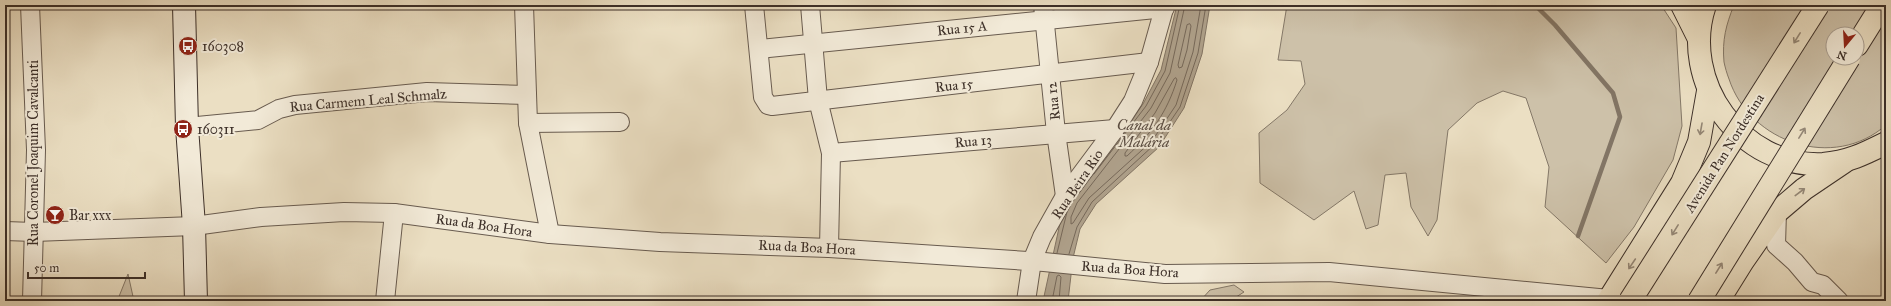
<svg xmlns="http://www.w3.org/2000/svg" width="1891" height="306" viewBox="0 0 1891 306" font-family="'IM FELL Great Primer',serif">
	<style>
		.green { fill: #cdc1a9; stroke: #847868; fill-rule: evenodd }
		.water { fill: #b0a38e; stroke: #827565 }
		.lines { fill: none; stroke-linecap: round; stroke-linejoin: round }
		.shore { stroke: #76695b; stroke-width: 1 }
		.stream { stroke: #827565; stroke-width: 4.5 }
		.street-casing { stroke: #685b4f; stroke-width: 20 }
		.secondary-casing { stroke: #3c2f28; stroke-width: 24 }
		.primary-casing { stroke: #3c2f28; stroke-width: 24 }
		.highway-casing { stroke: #3c2f28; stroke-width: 24 }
		.street { stroke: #f2ead8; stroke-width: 18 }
		.secondary { stroke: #f2ead8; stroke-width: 22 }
		.primary { stroke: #ebdfc3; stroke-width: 22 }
		.highway { stroke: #ebdfc3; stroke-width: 22 }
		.highway-bridge-casing { stroke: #3c2f28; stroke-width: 24; stroke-linecap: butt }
		.highway-bridge { stroke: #ebdfc3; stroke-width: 22 }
		.oneway { stroke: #948776 }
		.labels { text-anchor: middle; stroke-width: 4; stroke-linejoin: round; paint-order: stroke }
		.street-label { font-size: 14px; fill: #3c2f28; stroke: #f2ead8 }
		.poi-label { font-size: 14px; fill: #3c2f28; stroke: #f2ead8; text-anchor: start }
		.water-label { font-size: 15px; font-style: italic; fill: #594c42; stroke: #f2ead8 }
	</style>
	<rect width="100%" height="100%" fill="#ebdfc3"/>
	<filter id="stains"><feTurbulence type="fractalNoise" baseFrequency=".005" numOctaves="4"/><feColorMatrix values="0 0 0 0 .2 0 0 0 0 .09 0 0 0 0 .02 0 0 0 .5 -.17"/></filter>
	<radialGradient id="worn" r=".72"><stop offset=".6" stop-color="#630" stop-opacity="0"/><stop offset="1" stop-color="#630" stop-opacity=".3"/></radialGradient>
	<g class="green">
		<path d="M1287,5H1661L1676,28L1682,126L1673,160L1634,227L1606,263L1545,207L1549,167L1526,98L1503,91L1477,103L1448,130L1437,220L1428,236L1411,207L1406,173L1385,175L1378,225L1366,229L1354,191L1314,220L1260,183L1259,133L1287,110L1305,84L1301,61L1278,60Z"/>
		<path d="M1734,5H1886V125C1834,171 1750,143 1729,79C1727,74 1725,67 1724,62C1722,40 1726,25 1734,5ZM1833,34H1857V58H1833Z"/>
		<path d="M128,274L134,301H116L118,299Z"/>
		<path d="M1234,285L1244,292L1233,299L1220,298L1212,301H1200L1210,290Z"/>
	</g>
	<path class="water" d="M1177,5H1210L1202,54L1184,108L1159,147L1096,204L1080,229L1073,258L1068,301H1043L1062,214L1143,104L1161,70Z"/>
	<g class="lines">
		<g class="shore">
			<path d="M1185,5L1170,73L1151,108L1077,203L1071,217V224L1073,223L1089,198L1152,141L1176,105L1193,52L1201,5"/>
			<path d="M1190,24L1191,26L1187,50L1182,67L1179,68L1178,65L1187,25Z"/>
			<path d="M1176,78L1177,80C1167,112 1152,133 1127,156H1125V153L1155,113L1174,79Z"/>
			<path d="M1094,174L1146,106L1165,71L1180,5"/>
			<path d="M1057,253L1067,212"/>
			<path d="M1069,254L1077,227L1092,202L1155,144L1180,107L1198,53L1206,5"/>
			<path d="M1052,301L1057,276L1059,275L1061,277L1059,301"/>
		</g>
		<path class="stream" d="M1535,5L1555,25L1613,93L1620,117L1578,236"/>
		<g class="street-casing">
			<g id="street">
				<path d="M30,5L36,150L32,301"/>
				<path d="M524,5L528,123L550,234"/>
				<path d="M754,5L763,97L768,105L772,106L1149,62"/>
				<path d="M810,5L818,100L831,153L829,248"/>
				<path d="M1043,5L1056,133L1065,196"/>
				<path d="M760,49L1165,8"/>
				<path d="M528,123L620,122"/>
				<path d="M187,127L258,120L279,109L295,105L427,92L527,95"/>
				<path d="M831,153L1115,129"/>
				<path d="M1777,212L1776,245L1795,262L1812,282L1823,285L1839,301"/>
				<path d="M5,231L34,232L194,226L261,217L344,212L394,213L550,234L660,242L829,248L1044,262L1165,274L1329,272L1609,299"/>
				<path d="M385,301L394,213"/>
				<path d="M1026,301L1032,261L1042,237L1065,196L1115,129L1133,101L1149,62L1165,5"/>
			</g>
		</g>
		<g class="secondary-casing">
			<path id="secondary" d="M184,5L187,127L194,226L196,301"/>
		</g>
		<g class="primary-casing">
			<g id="primary">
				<path d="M1682,5L1698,37"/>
				<path d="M1705,5C1679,82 1741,168 1823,164C1848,162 1864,154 1886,143"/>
				<path d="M1608,301L1682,183L1699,142L1708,91"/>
				<path d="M1718,301L1743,261L1777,212L1804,189L1844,162"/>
			</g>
		</g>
		<g class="highway-casing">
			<path id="highway" d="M1857,45L1882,5"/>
		</g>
		<use href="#street" class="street"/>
		<use href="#secondary" class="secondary"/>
		<use href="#primary" class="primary"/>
		<use href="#highway" class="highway"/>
		<g class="highway-bridge-casing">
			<g id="highway-bridge">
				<path d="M1630,301L1818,5"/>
				<path d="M1699,301L1849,58"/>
			</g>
		</g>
		<use href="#highway-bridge" class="highway-bridge"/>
	</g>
	<defs><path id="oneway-shaft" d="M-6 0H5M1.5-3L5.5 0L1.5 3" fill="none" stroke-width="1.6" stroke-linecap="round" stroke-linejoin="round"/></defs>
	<g class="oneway">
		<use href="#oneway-shaft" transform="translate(1797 38) rotate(122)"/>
		<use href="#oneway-shaft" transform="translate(1701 129) rotate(100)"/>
		<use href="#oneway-shaft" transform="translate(1802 133) rotate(-58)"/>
		<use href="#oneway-shaft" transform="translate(1800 192) rotate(-37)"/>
		<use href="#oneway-shaft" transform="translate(1675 230) rotate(122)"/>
		<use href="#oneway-shaft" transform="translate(1632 264) rotate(124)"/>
		<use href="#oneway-shaft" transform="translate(1719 268) rotate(-58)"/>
	</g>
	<defs>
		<g id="bus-disc" transform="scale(1)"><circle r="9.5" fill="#8f2418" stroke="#f2ead8"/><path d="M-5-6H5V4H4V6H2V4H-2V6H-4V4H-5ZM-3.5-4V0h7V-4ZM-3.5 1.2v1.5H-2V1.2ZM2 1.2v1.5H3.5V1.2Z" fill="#fff"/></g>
		<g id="bar-disc" transform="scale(1)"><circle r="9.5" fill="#8f2418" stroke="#f2ead8"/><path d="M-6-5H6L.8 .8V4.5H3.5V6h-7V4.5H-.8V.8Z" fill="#fff"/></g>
	</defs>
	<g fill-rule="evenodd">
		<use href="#bus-disc" x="188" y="46"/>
		<use href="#bus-disc" x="183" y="129"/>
		<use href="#bar-disc" x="55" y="215"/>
	</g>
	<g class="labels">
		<g class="street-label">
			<text transform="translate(962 28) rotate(-6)" y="5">Rua 15 A</text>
			<text transform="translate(954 85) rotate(-6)" y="5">Rua 15</text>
			<text transform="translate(368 100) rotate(-5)" y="5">Rua Carmem Leal Schmalz</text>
			<text transform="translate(1053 101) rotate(-96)" y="5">Rua 12</text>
			<text transform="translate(973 141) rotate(-5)" y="5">Rua 13</text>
			<text transform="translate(33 153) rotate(-90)" y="5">Rua Coronel Joaquim Cavalcanti</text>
			<text transform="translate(1724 153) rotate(-58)" y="5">Avenida Pan Nordestina</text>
			<text transform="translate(1077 184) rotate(-56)" y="5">Rua Beira Rio</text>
			<text transform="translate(484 225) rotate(8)" y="5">Rua da Boa Hora</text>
			<text transform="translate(807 247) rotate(3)" y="5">Rua da Boa Hora</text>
			<text transform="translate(1130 269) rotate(4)" y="5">Rua da Boa Hora</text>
		</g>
		<g class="poi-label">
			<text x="202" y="51">160308</text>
			<text x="197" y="134">160311</text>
			<text x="69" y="220">Bar xxx</text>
		</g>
		<g class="water-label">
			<text x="1144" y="130">Canal da<tspan x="1144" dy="17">Malária</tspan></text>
		</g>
	</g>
	<rect width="1891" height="306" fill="none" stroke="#ebdfc3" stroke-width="20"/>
	<rect x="6" y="6" width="1879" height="294" fill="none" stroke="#3c2f28" stroke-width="2"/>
	<rect x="10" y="10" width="1871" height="286" fill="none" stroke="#3c2f28"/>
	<g transform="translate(1845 46) rotate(198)"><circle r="19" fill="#f2ead8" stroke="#a99f92"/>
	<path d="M0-3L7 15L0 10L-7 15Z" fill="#8f2418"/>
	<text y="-6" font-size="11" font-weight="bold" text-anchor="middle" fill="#3c2f28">N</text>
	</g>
	<path d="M28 272v6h117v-6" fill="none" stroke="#3c2f28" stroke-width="2"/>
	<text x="34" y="272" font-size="12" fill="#3c2f28" stroke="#f2ead8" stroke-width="3" paint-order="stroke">50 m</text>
	<rect width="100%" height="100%" filter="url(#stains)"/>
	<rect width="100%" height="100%" fill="url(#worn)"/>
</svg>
